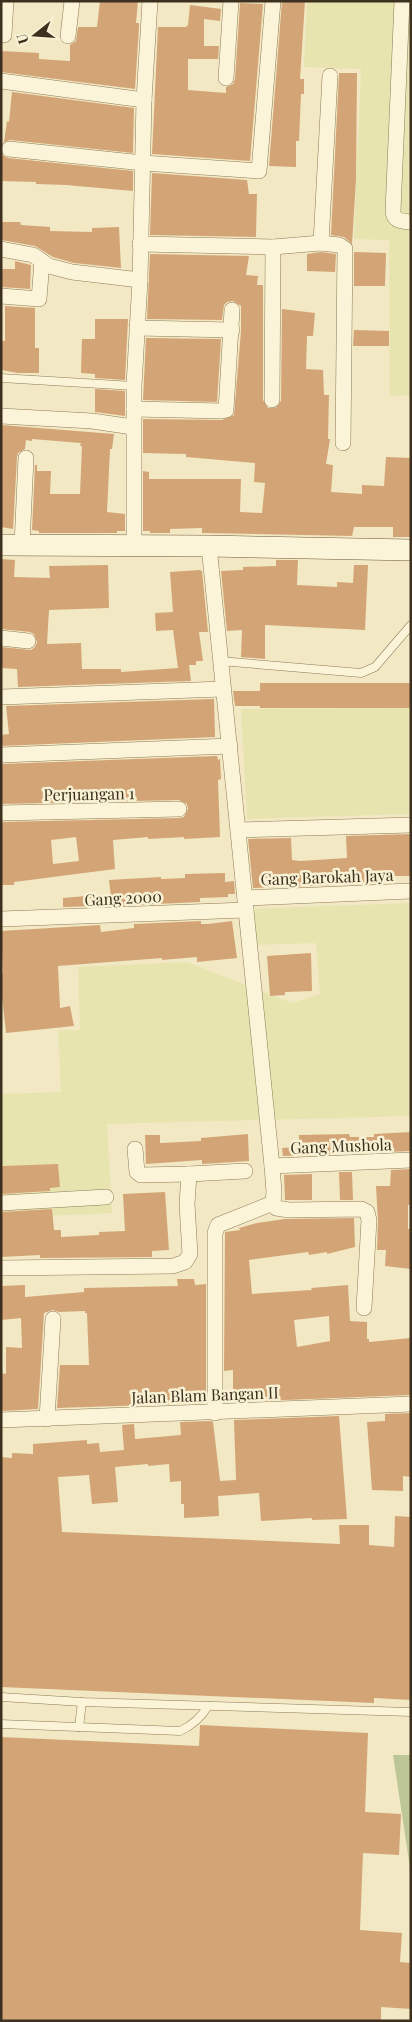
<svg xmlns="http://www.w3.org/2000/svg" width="412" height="2022" viewBox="0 0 412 2022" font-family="'Playfair Display',serif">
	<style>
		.farmland { fill: #e8e4b0 }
		.cemetery { fill: #bcc696 }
		.building { fill: #d3a576; fill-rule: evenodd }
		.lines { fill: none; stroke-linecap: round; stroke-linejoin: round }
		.lane-casing { stroke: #8e7a58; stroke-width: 9 }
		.street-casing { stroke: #8e7a58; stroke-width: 16 }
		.secondary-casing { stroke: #705a3b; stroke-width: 22 }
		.lane { stroke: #fcf4d8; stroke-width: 8 }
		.street { stroke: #fcf4d8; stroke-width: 15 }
		.secondary { stroke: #fcf4d8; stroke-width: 21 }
		.labels { text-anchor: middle; stroke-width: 5; stroke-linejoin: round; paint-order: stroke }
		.street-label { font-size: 16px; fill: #3d301e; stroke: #f8f1d4 }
	</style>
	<rect width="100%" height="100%" fill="#f2e8c4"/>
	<g class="farmland">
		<path d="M307,1H411V395L390,396L389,240L354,239L361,69L304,67Z"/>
		<path d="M411,708V814L247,819L241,709Z"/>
		<path d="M411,903V1116L107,1124L112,1213L1,1218V1094L61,1092L58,1030H80L78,967L187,962L292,1003L320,994L316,943L251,945L250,909Z"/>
	</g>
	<path class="cemetery" d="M393,1755H411V1874Z"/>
	<g class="building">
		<path d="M100,1H138L136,23H139V27L135,89L1,72V51L39,53V59L70,61V45L76,41L78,27H97Z"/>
		<path d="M282,1H305L300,79H304V94H301L299,141H296V167L269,166Z"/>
		<path d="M240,3L263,4L250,161L152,154L158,27H186L188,25L190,5L221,9L220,21L204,19V46H219L218,59H188V90L226,93V87L233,84L235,79Z"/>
		<path d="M339,73H357L356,180L352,244L344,237L331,235Z"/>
		<path d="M12,92L134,108L133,153L10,140L4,142L7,121L9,122Z"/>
		<path d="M2,155L8,158L133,171V191L66,185L36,184V182L1,181Z"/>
		<path d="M152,173L247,180L249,194H257L256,237L150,235Z"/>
		<path d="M1,222H20L21,225L50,227V231L92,232V228L119,227L121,268L74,263L53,257L35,246L1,240Z"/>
		<path d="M321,252L336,254L335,272L307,271V254Z"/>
		<path d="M354,252L386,253L385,286H354Z"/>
		<path d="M150,254L249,256L246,275L258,276L257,285H263V400L268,408H276L281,401L282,309L315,313L313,336H307L306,369L323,370L324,395H329L328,439H330L326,464L333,465L331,492L362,494V485L384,486L386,457L411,458V537H393V527H354L352,536L202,533V528L170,529V533H150V531H143V471L149,472V479H241L240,512L262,513L265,483L254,482L255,463L186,457V454L143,453V419L222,420L234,415L241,331V306L233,301L227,302L224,305L222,320L147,319Z"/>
		<path d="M15,261L31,265L30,289L1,287V269H15Z"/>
		<path d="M5,306L35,308V348H39V373H18L1,370V341H5Z"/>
		<path d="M95,319H128L125,380L95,378V374L81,373L82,339H95Z"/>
		<path d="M354,330L389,331V346H353Z"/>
		<path d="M146,338L221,339L217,402L143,400Z"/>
		<path d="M95,389L125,391V416L95,412Z"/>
		<path d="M1,425L114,434L112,449H110L107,512L125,514V531H117V533H39V531L32,530L35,465H37V471H51L50,494H80L82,446H80L81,443L32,439V441L26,440L25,449L18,453L17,457L13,529L1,527Z"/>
		<path d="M1,559L15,560L14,577L50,578L49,566L108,565L109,608L49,610L47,644L81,643L82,669H121V672L178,668L173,630L156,631L155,613L173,612L170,572L200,570L202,571L208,632H199L203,661H196V665H189L191,681L18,687L17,669L1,668V647L31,650L35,647L37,642L34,634L30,632L1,629Z"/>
		<path d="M276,560H298L297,585L337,587V582L353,583L354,565H368L365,630L265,625V659L241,657L242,630L227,631L221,571L243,570V567L276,566Z"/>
		<path d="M260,683H411V708H260V706H235L233,691H260Z"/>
		<path d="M214,699L215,737L1,746V735L9,734L6,706Z"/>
		<path d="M217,756L218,760L220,759L221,779L218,780L220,837L184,839V837L148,839V837L113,840L115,869L14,882V885H1V822L179,818L184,817L188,809L187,804L179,800L1,804V764ZM76,837L79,861L53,864L51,840Z"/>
		<path d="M411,834V876H384V883L253,888L248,839L291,838L292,860L300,861L347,858L346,836Z"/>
		<path d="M225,873V882L234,881L235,894H228V897L200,898V902L112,906L109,880L161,877V879L185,878V874Z"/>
		<path d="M98,895L99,906L63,907V898Z"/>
		<path d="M201,921V924H208L232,921L237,958L197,962V957L162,960V958L58,966L60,1008L70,1006L74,1026L6,1033L1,988V973H3L1,931L100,925L101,932L134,928V924Z"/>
		<path d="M311,953L312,991L285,992V995L270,996L267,956Z"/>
		<path d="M411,1132V1151L283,1156L282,1148L299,1147V1135L349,1134L350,1137H374V1134Z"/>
		<path d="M248,1134L249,1161L202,1164V1160L146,1164L145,1135H160V1143L201,1141V1138Z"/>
		<path d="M58,1164L60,1187L50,1188V1191L1,1194V1168L3,1166Z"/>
		<path d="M411,1169V1205H408V1229H411V1269L385,1266L386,1250H377L378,1221L376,1186H390L391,1170Z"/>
		<path d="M339,1172H352L353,1200H340Z"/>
		<path d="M312,1174V1200H285L284,1175Z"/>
		<path d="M165,1192L169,1250L152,1251V1257L40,1258V1255L1,1257V1212L52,1209L54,1230H61V1237L99,1235V1232L125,1231L123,1194Z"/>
		<path d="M354,1218L355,1247L327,1254V1252L309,1255L308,1252L249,1260L252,1294L312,1290L311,1288L348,1285L350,1321L367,1322V1339H369V1342L411,1338V1395L233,1402V1370L224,1371L225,1232L240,1230L239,1228L257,1223L285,1219ZM329,1316L330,1341L297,1347L294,1320Z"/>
		<path d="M177,1279H194L195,1285L206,1284V1403L57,1408L60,1365H89L87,1313H85V1311L59,1312L53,1310L44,1313L38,1409L1,1411V1373L6,1374V1347L22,1348L21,1318L1,1320V1286L25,1285V1297L84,1292V1288L178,1286Z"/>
		<path d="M411,1413V1477L403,1476V1491L372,1490L367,1422L385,1421V1414Z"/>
		<path d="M339,1416L347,1519L312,1520V1518L261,1521L259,1493L218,1496L219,1516L184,1518V1504H181V1481L170,1482L169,1464L148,1466V1464L115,1467L118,1502L92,1504L89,1475L58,1477L62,1532L340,1544L339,1525H369V1545L394,1547L395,1516L411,1517V1700L374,1698V1703L1,1687V1457L12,1458V1453L33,1454V1444L87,1440V1444L99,1443L100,1452L124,1450L122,1425L134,1424L135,1439L181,1435L180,1422L211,1421L213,1422L220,1481L236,1480L234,1420Z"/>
		<path d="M200,1725L368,1733L365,1812L401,1814L399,1855L363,1853L360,1930L402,1933L400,1962L411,1963V2009L381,2007V2021H1V1737L199,1746Z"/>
	</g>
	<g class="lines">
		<g class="lane-casing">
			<g id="lane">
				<path d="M1,378L134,386"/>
				<path d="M220,661L361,673L375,667L411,625"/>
				<path d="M1,1697L82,1702L411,1712"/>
				<path d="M1,1724L180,1731C193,1725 201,1718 208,1706"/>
				<path d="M79,1727L82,1702"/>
			</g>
		</g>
		<g class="street-casing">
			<g id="street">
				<path d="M402,1L393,211C394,222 402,221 411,222"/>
				<path d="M4,35L6,1"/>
				<path d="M68,36L72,1"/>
				<path d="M226,78L231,1"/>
				<path d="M1,81L144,100"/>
				<path d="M9,149L143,163L259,171L273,1"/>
				<path d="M321,243L330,76"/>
				<path d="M140,244L273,247L321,243L339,245L345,249L343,443"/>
				<path d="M1,249L33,255L49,266L72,272L140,280"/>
				<path d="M1,296L39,299L42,261"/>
				<path d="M137,328L232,330"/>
				<path d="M272,400L273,247"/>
				<path d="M134,409L222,411L226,410L232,310"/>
				<path d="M1,416L92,421L133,427"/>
				<path d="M22,545L26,458"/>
				<path d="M134,546V386L140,280L144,100L150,1"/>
				<path d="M209,546L272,1166L274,1192L273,1203"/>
				<path d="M1,638L28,641"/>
				<path d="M1,697L223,689"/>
				<path d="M1,755L230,746"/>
				<path d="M1,813L179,809"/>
				<path d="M239,830L411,825"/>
				<path d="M245,898L411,891"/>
				<path d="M1,919L246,910"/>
				<path d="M135,1149L137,1172L141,1175L189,1174"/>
				<path d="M272,1166L411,1160"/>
				<path d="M1,1203L106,1197"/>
				<path d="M273,1203L276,1208L289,1210L361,1209L367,1212L369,1220L364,1308"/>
				<path d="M1,1268L173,1266L185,1262L190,1254L187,1204L189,1174L245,1171"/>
				<path d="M215,1413V1233L218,1225L273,1203"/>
				<path d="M47,1419L53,1319"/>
				<path d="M1,1420L411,1404"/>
			</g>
		</g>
		<g class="secondary-casing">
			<path id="secondary" d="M1,545L209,546L411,550"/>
		</g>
		<use href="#lane" class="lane"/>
		<use href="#street" class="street"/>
		<use href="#secondary" class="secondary"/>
	</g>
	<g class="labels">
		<g class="street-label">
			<text transform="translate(89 794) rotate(-1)" y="6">Perjuangan 1</text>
			<text transform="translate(327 877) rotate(-2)" y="6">Gang Barokah Jaya</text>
			<text transform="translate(123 898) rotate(-3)" y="6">Gang 2000</text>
			<text transform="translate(341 1146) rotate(-2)" y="6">Gang Mushola</text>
			<text transform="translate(205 1395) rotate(-2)" y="6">Jalan Blam Bangan II</text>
		</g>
	</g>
	<rect width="412" height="2022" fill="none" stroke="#3d301e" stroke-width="5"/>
	<g transform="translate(35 35) rotate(253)" stroke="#f8f1d4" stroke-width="4" paint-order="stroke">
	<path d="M0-4L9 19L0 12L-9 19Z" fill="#3d301e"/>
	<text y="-8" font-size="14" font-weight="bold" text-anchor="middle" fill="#3d301e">U</text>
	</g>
</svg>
